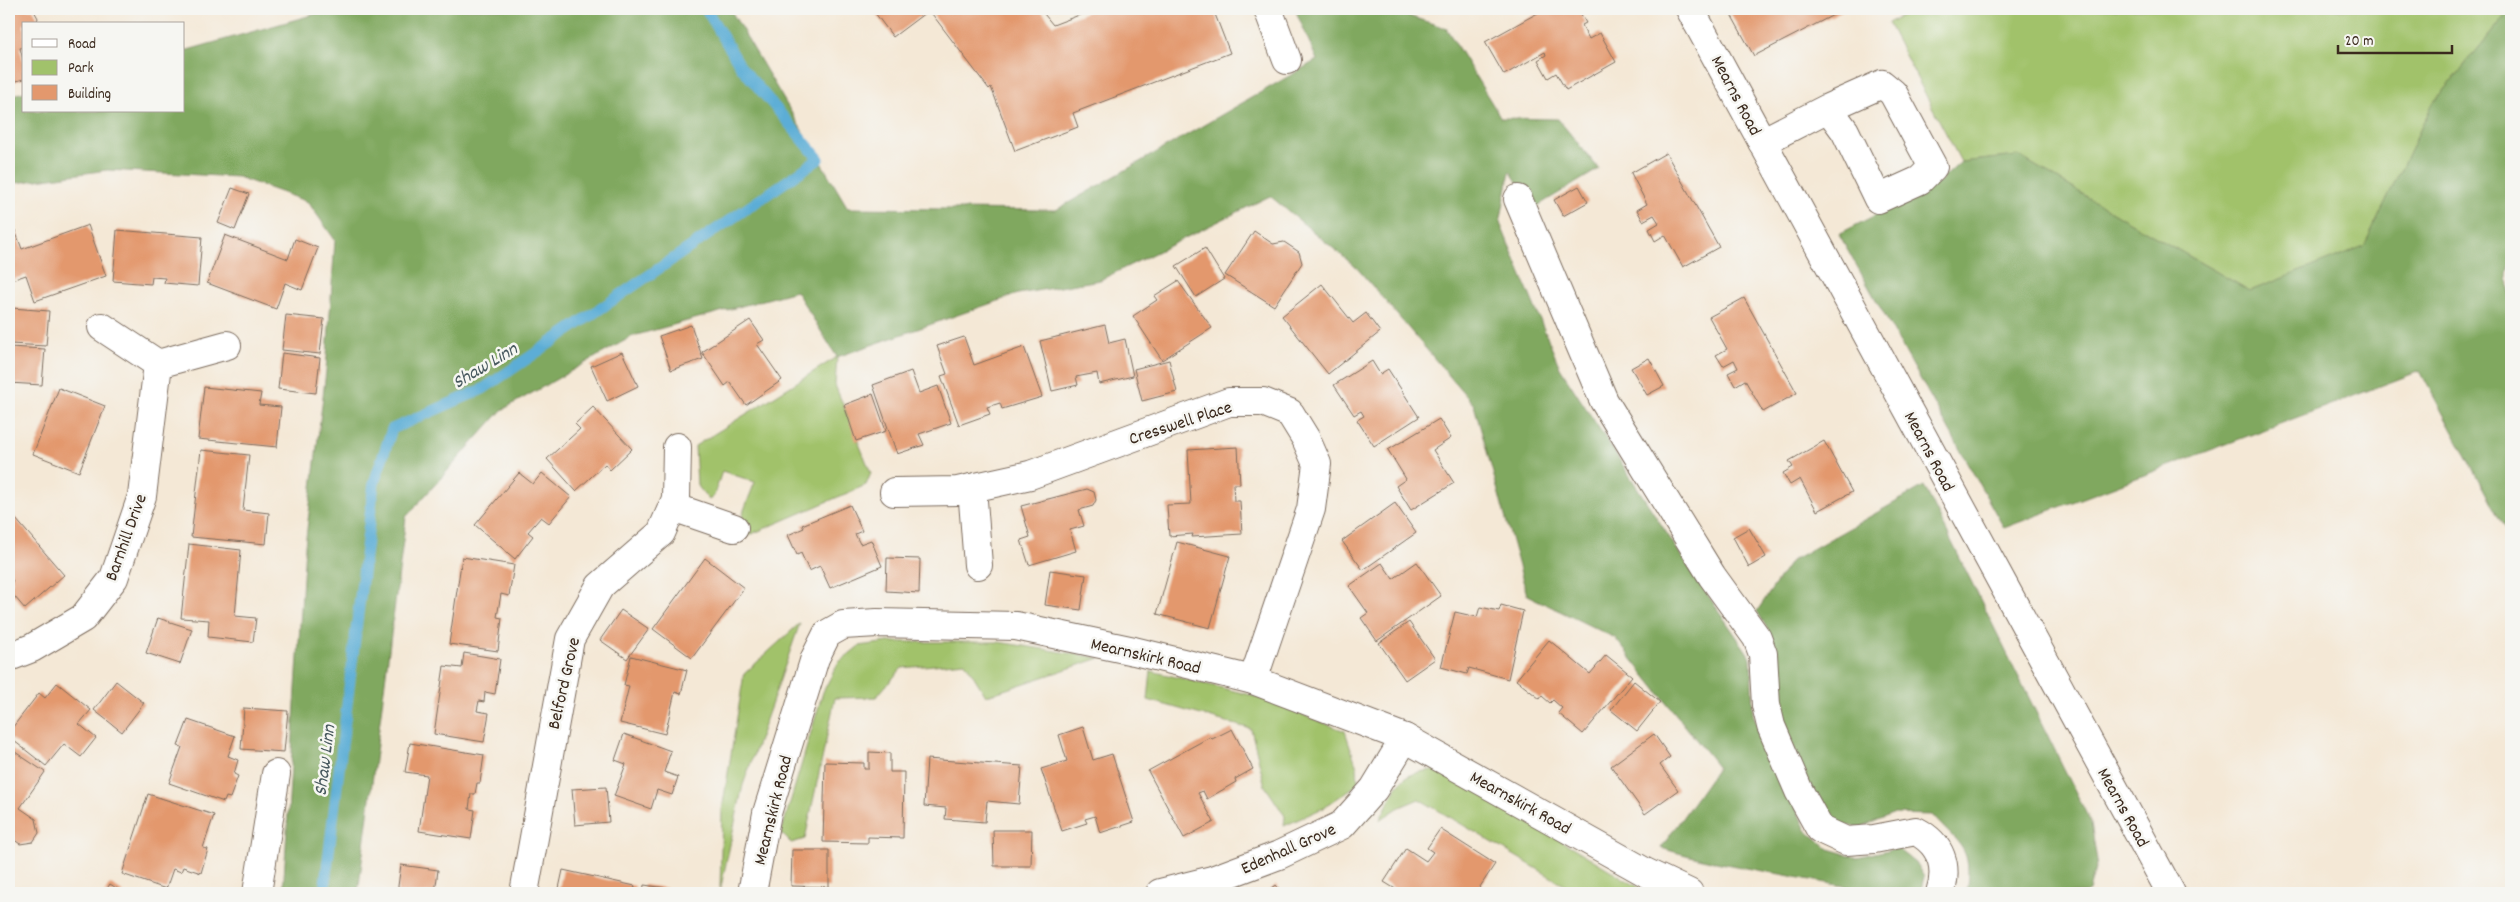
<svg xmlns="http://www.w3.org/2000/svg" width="2520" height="902" viewBox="0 0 2520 902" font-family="Dekko,sans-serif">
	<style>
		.green { fill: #a1c26b; stroke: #6e7644 }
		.forest { fill: #80a85f; stroke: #5e693e }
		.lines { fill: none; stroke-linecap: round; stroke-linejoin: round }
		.stream { stroke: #5cadd6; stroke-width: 11 }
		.building { fill: #e3986d }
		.minor-casing { stroke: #7c6c5e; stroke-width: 30 }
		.minor { stroke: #fff; stroke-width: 28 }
		.labels { text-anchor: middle; stroke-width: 5; stroke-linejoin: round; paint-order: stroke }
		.street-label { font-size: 18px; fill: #3b2a1e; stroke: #f6f6f2 }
		.water-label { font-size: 19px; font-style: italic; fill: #47585e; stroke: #f6f6f2 }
	</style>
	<rect width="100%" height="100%" fill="#f6f6f2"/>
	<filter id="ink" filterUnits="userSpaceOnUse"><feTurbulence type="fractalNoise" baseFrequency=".02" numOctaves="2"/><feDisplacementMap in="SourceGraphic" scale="10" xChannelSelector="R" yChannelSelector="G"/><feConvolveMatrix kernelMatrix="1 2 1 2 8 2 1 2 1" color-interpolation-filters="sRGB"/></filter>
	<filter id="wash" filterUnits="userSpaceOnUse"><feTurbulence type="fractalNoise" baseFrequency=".0096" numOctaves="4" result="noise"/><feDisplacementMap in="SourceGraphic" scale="20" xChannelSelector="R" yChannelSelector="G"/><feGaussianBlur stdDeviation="1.12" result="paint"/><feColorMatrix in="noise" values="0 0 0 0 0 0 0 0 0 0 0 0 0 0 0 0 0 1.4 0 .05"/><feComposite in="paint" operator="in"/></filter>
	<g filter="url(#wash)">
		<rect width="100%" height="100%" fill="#f4e8d6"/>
		<g class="green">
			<path d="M1914,9H2511L2433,103L2364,247L2250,291L2124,219L2019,156L1961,162L1888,23Z"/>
			<path d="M837,357L835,385L871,473L866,485L738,540L744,510L755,482L722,471L714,496L709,500L697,485L695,446Z"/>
			<path d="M800,623L743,785L720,891L722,810L744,674Z"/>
			<path d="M888,642H998L1100,658L986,696L965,662L902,668L876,697L835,698L805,839L791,843L781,833L823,692L838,663L859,646Z"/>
			<path d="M1151,671L1251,695L1345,731L1357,767L1358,784L1323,808L1284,826L1285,816L1265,786L1251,729L1148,700Z"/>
			<path d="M1443,769L1648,893H1578L1419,799L1398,808L1380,820C1399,782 1397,772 1443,769Z"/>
		</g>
		<g class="forest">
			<path d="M333,9H730L848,208L1056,210L1317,60L1295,9H1387L1446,28L1501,118L1558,119L1599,169L1534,208L1510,171L1500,223L1560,368L1686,563L1751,658L1753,714L1806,830L1829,849L1857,857L1897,848L1915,862L1924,877L1920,893C1873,893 1826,883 1780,874C1740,867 1700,860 1661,848L1718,767L1615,638L1527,595L1474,405L1357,268L1270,196L1100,280L1018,294L837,357L796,291L633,336L502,410L406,517L358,893H283L305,546L326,371L335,240L308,202L238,177L107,170L9,184V96L24,92V111H184V51Z"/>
			<path d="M2511,9V260L2508,274L2511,310V533L2505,529L2420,371L2004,528L1839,234L1939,182L1961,162L2019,156L2124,219L2250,291L2364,246L2433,103Z"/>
			<path d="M1924,486L2091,823L2097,861L2089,891L2085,893H1966C1973,847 1961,847 1932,815L1892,814L1862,827L1841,825L1817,807L1775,701L1773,639L1757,611L1791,561Z"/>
		</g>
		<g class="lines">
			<path class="stream" d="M324,893L374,483L392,429L483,389L819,159L741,67L706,9"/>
		</g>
		<g id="blocks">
			<g class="building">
				<path d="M18,9H33L38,18L36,24H24V47L20,48L24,64V79L9,83V12Z"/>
				<path d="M872,9H1040L1053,25L1095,9H1213L1230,53L1073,113L1078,127L1015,151L991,87L989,89L929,10L893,37Z"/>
				<path d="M1545,9H1578L1586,23L1582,25L1589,39L1600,33L1616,62L1566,90L1556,73L1548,78L1538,60L1546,55L1545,52L1504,75L1485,42Z"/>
				<path d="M1728,9H1845L1754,56Z"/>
				<path d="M1666,153L1719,247L1683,267L1665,235L1655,241L1649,229L1659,223L1654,215L1643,221L1637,210L1647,204L1631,173Z"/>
				<path d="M1579,186L1588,202L1563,216L1554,200Z"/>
				<path d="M232,188L249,194L235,230L218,223Z"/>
				<path d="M88,225L106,276L35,301L26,275L9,281V232L15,230L22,249Z"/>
				<path d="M117,230L202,237L198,286L164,283L165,278L152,277L151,284L113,281Z"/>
				<path d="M1254,231L1273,244L1284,242L1299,252L1302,263L1274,306L1225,275Z"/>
				<path d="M225,235L288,259L295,239L318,248L302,290L285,283L276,309L207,283Z"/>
				<path d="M1205,248L1224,279L1196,297L1176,266Z"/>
				<path d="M1178,281L1212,328L1162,360L1133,316L1157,300L1154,296Z"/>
				<path d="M1322,284L1353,323L1366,313L1380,332L1328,374L1282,316Z"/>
				<path d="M1744,298L1797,393L1763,412L1745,380L1735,386L1728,373L1738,368L1734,360L1723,366L1716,355L1727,349L1709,317Z"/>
				<path d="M12,308L49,311L46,346L10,344Z"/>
				<path d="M286,315L324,319L320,354L282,350Z"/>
				<path d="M750,320L764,340L757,344L782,380L746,405L730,382L725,386L702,352Z"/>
				<path d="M691,325L703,359L671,370L659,336Z"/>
				<path d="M1105,325L1109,343L1125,339L1133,376L1099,384L1097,373L1076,377L1078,385L1052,391L1040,341Z"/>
				<path d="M964,337L974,365L1024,347L1042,397L1002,409L1000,403L987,407L990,414L959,425L941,376L947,374L937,346Z"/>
				<path d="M9,347L45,349L42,385L9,383Z"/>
				<path d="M622,352L638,386L607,401L591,366Z"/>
				<path d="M282,353L320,358L316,393L278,389Z"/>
				<path d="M1649,358L1664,386L1647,395L1631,368Z"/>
				<path d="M1169,360L1177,392L1142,401L1134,369Z"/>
				<path d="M1372,361L1380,374L1388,369L1419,417L1374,446L1357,420L1364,416L1361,411L1354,415L1334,385Z"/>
				<path d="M911,371L919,393L938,386L951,423L919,434L924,445L897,454L873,385Z"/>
				<path d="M204,387L261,393L259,405L281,407L277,447L198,439Z"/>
				<path d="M59,388L105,406L79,472L33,454Z"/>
				<path d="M873,394L886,431L856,441L844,405Z"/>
				<path d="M593,407L632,449L610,470L605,464L576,491L547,459L580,429L575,424Z"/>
				<path d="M1439,419L1451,438L1433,450L1454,483L1411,510L1396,486L1406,479L1388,450Z"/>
				<path d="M1824,441L1852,492L1817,511L1800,479L1790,485L1783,473L1793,467L1789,461Z"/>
				<path d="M1238,447L1240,484H1233L1234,501H1240L1242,534L1192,537L1193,534L1169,536L1167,505L1191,504L1188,450Z"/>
				<path d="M201,450L249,455L243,510L269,513L266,544L191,537Z"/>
				<path d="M519,473L533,484L542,473L571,497L549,523L541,517L528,532L533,536L515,559L475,525Z"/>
				<path d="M1087,489L1094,492L1096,500L1093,506L1079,510L1084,526L1070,530L1076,551L1029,565L1021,540L1030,537L1021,506Z"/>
				<path d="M1395,503L1416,533L1363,570L1342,541Z"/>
				<path d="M850,505L862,531L855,534L860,544L871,540L882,566L830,588L820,566L809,571L801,553L797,555L788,535L804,528L802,525Z"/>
				<path d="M9,511L64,575L25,609L9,590V585L13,581L9,576Z"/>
				<path d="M1749,528L1766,557L1749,567L1733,537Z"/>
				<path d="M1177,542L1230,556L1210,628L1157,614Z"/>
				<path d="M189,544L241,550L235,616L256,618L253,642L208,637L209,620L181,618Z"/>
				<path d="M462,557L514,565L509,596L501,594L497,617L502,618L498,651L449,644Z"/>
				<path d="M705,558L744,588L692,658L653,629Z"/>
				<path d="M887,558L920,559L919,593L886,591Z"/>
				<path d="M1417,562L1441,596L1377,641L1361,618L1368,613L1349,586L1382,563L1393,579Z"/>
				<path d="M1050,570L1086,575L1081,610L1045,605Z"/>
				<path d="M1501,605L1523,611L1508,679L1469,668L1467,674L1441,667L1455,612L1477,617L1480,607L1499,611Z"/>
				<path d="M621,610L649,629L627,659L600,640Z"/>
				<path d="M158,618L192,629L180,664L146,653Z"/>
				<path d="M1409,622L1435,659L1405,680L1379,643Z"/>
				<path d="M1549,640L1590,674L1606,655L1632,676L1583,734L1558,713L1562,708L1553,700L1550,703L1542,696L1540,699L1516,680Z"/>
				<path d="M464,653L500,659L495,694L485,692L484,702L479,701L477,711L489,713L484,742L434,734L444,666L462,668Z"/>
				<path d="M631,656L687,670L681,694L675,692L665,734L620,723L629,686L624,685Z"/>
				<path d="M116,681L144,703L122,732L94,710Z"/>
				<path d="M1634,681L1660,702L1637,731L1611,710Z"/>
				<path d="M57,683L91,710L79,724L96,738L81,757L64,744L46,766L9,737V732L39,693L45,698Z"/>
				<path d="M244,708L288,711L284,752L241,749Z"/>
				<path d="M188,720L235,736L228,756L238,760L234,774L238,776L230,798L226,797L224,802L169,783L182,747L178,746Z"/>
				<path d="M1083,727L1093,760L1112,754L1134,822L1100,833L1095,816L1085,819L1087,823L1062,831L1041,769L1067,761L1059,735Z"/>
				<path d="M1232,729L1253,769L1235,779L1236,782L1207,799L1203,791L1198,793L1214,822L1184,838L1148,771L1210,737L1212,739Z"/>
				<path d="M624,734L671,751L664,772L678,777L672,795L657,790L651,809L614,796L626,764L615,760Z"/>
				<path d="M1654,734L1670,757L1660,765L1678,790L1645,814L1611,766Z"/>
				<path d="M410,743L484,755L480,783H477L475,794H471L469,809L475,810L471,839L419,831L427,775L405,772Z"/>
				<path d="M9,748L45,772L20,808L36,819L39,833L33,842L20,844L9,836Z"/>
				<path d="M869,752L890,753V772H904L903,838L868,837V843L823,842L825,762L864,763V769H869Z"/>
				<path d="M927,759L1022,766L1019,804L987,801L985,822L945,819L946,808L924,806Z"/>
				<path d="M606,787L609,822L575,825L572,789Z"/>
				<path d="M148,794L214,815L203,848L208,849L201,873L183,867L181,872L173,869L166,889L122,874Z"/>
				<path d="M1440,829L1495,864L1476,893H1402L1384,882L1406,848L1426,861L1433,852L1427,848Z"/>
				<path d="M993,830H1032L1031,866H994Z"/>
				<path d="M792,850H829V887L791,886Z"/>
				<path d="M401,865L438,870L435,893H397Z"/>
				<path d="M563,870L635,886L633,893H558Z"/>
				<path d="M110,884L124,893H104Z"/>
				<path d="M644,885L696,892V893H643Z"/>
				<path d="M1276,885L1283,893H1266Z"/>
			</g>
		</g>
	</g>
	<g filter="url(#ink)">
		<use href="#blocks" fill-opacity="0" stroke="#7c6c5e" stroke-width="1"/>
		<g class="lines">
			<g class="minor-casing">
				<g id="minor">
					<path d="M1268,9L1287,60"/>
					<path d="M1690,9L2171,893"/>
					<path d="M1762,142L1828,108L1882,84L1893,93L1933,167L1920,180L1878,199L1845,131L1828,108"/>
					<path d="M1518,199L1604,401L1712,576L1757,638L1763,654L1766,705L1771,726L1799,791L1820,829L1846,841L1874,839L1916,831C1941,844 1949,866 1940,893"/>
					<path d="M102,327L158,364L227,345"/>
					<path d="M972,488L978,565"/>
					<path d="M894,492L958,491L1030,475L1229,402H1263L1290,413L1306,439L1317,464L1311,509L1253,680"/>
					<path d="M673,507L734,528"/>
					<path d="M9,657L32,648L83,618L114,578L142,496L158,364"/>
					<path d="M257,893L276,774"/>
					<path d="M524,893L570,639L600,586L661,533L676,499L677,447"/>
					<path d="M752,893L767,813L815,658L827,634L843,625L877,623L1016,626L1134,651L1253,680L1405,738L1645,872L1689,893"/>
					<path d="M1160,893L1212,880L1279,855L1342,825L1374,789L1405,738"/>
				</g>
			</g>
			<use href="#minor" class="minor"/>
		</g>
	</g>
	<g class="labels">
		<g class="street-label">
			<text transform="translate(1737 95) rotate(62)" y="6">Mearns Road</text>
			<text transform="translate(1180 422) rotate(-18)" y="6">Cresswell Place</text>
			<text transform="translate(1930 451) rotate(62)" y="6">Mearns Road</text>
			<text transform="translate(125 537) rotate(-70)" y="6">Barnhill Drive</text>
			<text transform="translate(1146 655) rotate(13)" y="6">Mearnskirk Road</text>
			<text transform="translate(563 683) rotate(-77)" y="6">Belford Grove</text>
			<text transform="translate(1521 802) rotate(29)" y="6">Mearnskirk Road</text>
			<text transform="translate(2124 807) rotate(61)" y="6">Mearns Road</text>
			<text transform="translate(772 810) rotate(-76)" y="6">Mearnskirk Road</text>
			<text transform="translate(1288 848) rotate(-24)" y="6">Edenhall Grove</text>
		</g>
		<g class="water-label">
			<text transform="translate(484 364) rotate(-31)" y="7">Shaw Linn</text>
			<text transform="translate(323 760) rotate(-83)" y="7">Shaw Linn</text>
		</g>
	</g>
	<rect width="2520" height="902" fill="none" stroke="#f6f6f2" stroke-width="30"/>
	<rect x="22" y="22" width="162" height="90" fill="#f6f6f2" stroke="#aba49d"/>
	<rect x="32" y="39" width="25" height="8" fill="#ffffff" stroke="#aba49d"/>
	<text x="68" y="48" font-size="15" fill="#3b2a1e">Road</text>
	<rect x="32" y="60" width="25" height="15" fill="#a1c26b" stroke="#aba49d"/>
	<text x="68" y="72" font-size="15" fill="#3b2a1e">Park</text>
	<rect x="32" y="85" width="25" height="15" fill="#e3986d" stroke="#aba49d"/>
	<text x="68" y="98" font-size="15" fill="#3b2a1e">Building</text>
	<path d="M2338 45v8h114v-8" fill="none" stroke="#3b2a1e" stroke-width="2.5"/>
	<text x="2345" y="45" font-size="15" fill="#3b2a1e" stroke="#f6f6f2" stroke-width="4" paint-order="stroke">20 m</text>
</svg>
